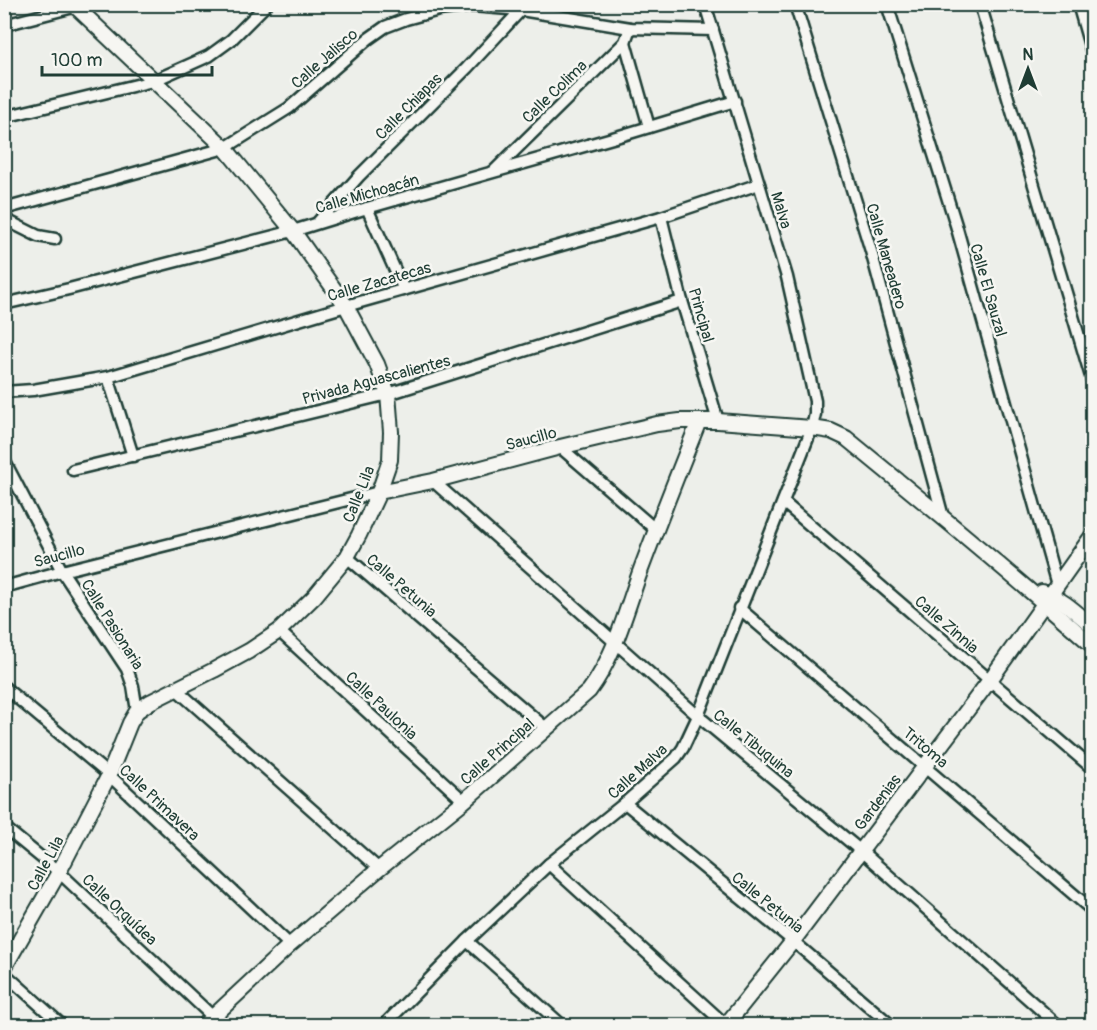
<svg xmlns="http://www.w3.org/2000/svg" width="1097" height="1030" viewBox="0 0 1097 1030" font-family="Pangolin,sans-serif">
	<style>
		.lines { fill: none; stroke-linecap: round; stroke-linejoin: round }
		.minor-casing { stroke: #1f3d34; stroke-width: 15 }
		.tertiary-casing { stroke: #1f3d34; stroke-width: 18 }
		.minor { stroke: #f6f6f2; stroke-width: 10 }
		.tertiary { stroke: #f6f6f2; stroke-width: 14 }
		.labels { text-anchor: middle; stroke-width: 5; stroke-linejoin: round; paint-order: stroke }
		.street-label { font-size: 16px; fill: #1f3d34; stroke: #f6f6f2 }
	</style>
	<rect width="100%" height="100%" fill="#edefea"/>
	<filter id="ink" filterUnits="userSpaceOnUse"><feTurbulence type="fractalNoise" baseFrequency=".0167" numOctaves="2"/><feDisplacementMap in="SourceGraphic" scale="12" xChannelSelector="R" yChannelSelector="G"/><feConvolveMatrix kernelMatrix="1 2 1 2 8 2 1 2 1" color-interpolation-filters="sRGB"/></filter>
	<g filter="url(#ink)">
		<g class="lines">
			<g class="minor-casing">
				<g id="minor">
					<path d="M795,4L871,251L943,517"/>
					<path d="M887,4L956,225L1057,585"/>
					<path d="M980,4L1092,380"/>
					<path d="M1078,4L1092,53"/>
					<path d="M4,25L85,4"/>
					<path d="M625,42L649,127"/>
					<path d="M4,117L153,81L209,56L231,40L267,4"/>
					<path d="M495,170L625,42L630,28"/>
					<path d="M367,208L404,290"/>
					<path d="M4,209L225,148L289,108L368,39L385,27L406,19L439,10L472,6L521,10L630,28L713,30"/>
					<path d="M661,217L682,301L718,421"/>
					<path d="M4,219L38,236L55,239"/>
					<path d="M318,222L359,176L467,68L521,10"/>
					<path d="M4,304L69,289L293,231L367,208L623,135L735,101"/>
					<path d="M108,377L133,456"/>
					<path d="M4,392L33,390L108,377L346,306L661,217L759,184"/>
					<path d="M560,447L656,530"/>
					<path d="M4,460L62,571L127,669L133,686L137,711"/>
					<path d="M73,470L388,394L682,301"/>
					<path d="M433,481L698,716L861,851L1059,1026"/>
					<path d="M783,502L1092,768"/>
					<path d="M347,557L547,729"/>
					<path d="M4,587L62,571L379,492"/>
					<path d="M739,608L1092,910"/>
					<path d="M279,631L464,801"/>
					<path d="M4,687L109,775L290,945"/>
					<path d="M176,689L379,869"/>
					<path d="M625,803L793,941L892,1026"/>
					<path d="M4,827L59,872L213,1017"/>
					<path d="M549,864L727,1026"/>
					<path d="M467,941L563,1026"/>
					<path d="M4,973L63,1026"/>
					<path d="M383,1026L467,941L549,864L625,803L676,758L683,748L698,716L812,428L815,414V401L787,277L705,4"/>
					<path d="M1091,1026L1092,1024"/>
				</g>
			</g>
			<g class="tertiary-casing">
				<g id="tertiary">
					<path d="M379,492L433,481L560,447L657,424L680,421H718L812,428L831,431L846,438C929,506 1012,574 1092,645"/>
					<path d="M1042,592C1062,598 1077,613 1092,626"/>
					<path d="M4,968L59,872L109,775L130,723L137,711L150,702L214,670L249,651L279,631L314,597L347,557L359,535L379,492L390,460L391,432L388,394L377,364L346,306L293,231L225,148L73,4"/>
					<path d="M203,1026L290,945L379,869L464,801L589,691C614,658 626,611 640,572C659,521 679,471 699,421"/>
					<path d="M725,1026L793,941L861,851L990,680L1092,536"/>
				</g>
			</g>
			<use href="#minor" class="minor"/>
			<use href="#tertiary" class="tertiary"/>
		</g>
	</g>
	<g class="labels">
		<g class="street-label">
			<text transform="translate(324 58) rotate(-41)" y="6">Calle Jalisco</text>
			<text transform="translate(554 91) rotate(-44)" y="6">Calle Colima</text>
			<text transform="translate(408 106) rotate(-45)" y="6">Calle Chiapas</text>
			<text transform="translate(367 193) rotate(-16)" y="6">Calle Michoacán</text>
			<text transform="translate(782 210) rotate(73)" y="6">Malva</text>
			<text transform="translate(887 256) rotate(74)" y="6">Calle Maneadero</text>
			<text transform="translate(379 281) rotate(-16)" y="6">Calle Zacatecas</text>
			<text transform="translate(989 290) rotate(74)" y="6">Calle El Sauzal</text>
			<text transform="translate(702 315) rotate(74)" y="6">Principal</text>
			<text transform="translate(376 379) rotate(-15)" y="6">Privada Aguascalientes</text>
			<text transform="translate(531 438) rotate(-15)" y="6">Saucillo</text>
			<text transform="translate(358 494) rotate(-68)" y="6">Calle Lila</text>
			<text transform="translate(59 555) rotate(-15)" y="6">Saucillo</text>
			<text transform="translate(402 585) rotate(41)" y="6">Calle Petunia</text>
			<text transform="translate(113 624) rotate(58)" y="6">Calle Pasionaria</text>
			<text transform="translate(947 624) rotate(41)" y="6">Calle Zinnia</text>
			<text transform="translate(382 705) rotate(43)" y="6">Calle Paulonia</text>
			<text transform="translate(754 743) rotate(39)" y="6">Calle Tibuquina</text>
			<text transform="translate(926 747) rotate(40)" y="6">Tritoma</text>
			<text transform="translate(497 751) rotate(-41)" y="6">Calle Principal</text>
			<text transform="translate(637 771) rotate(-42)" y="6">Calle Malva</text>
			<text transform="translate(160 802) rotate(43)" y="6">Calle Primavera</text>
			<text transform="translate(877 802) rotate(-53)" y="6">Gardenias</text>
			<text transform="translate(45 863) rotate(-62)" y="6">Calle Lila</text>
			<text transform="translate(768 902) rotate(39)" y="6">Calle Petunia</text>
			<text transform="translate(120 909) rotate(43)" y="6">Calle Orquídea</text>
		</g>
	</g>
	<rect width="1097" height="1030" fill="none" stroke="#f6f6f2" stroke-width="24"/>
	<rect x="12" y="12" width="1073" height="1006" fill="none" stroke="#1f3d34" stroke-width="2" filter="url(#ink)"/>
	<g transform="translate(1028 69)" stroke="#f6f6f2" stroke-width="4.5" paint-order="stroke">
	<path d="M0-4.5L10 22L0 15L-10 22Z" fill="#1f3d34"/>
	<text y="-9" font-size="16" font-weight="bold" text-anchor="middle" fill="#1f3d34">N</text>
	</g>
	<path d="M42 66v9h170v-9" fill="none" stroke="#1f3d34" stroke-width="3"/>
	<text x="51" y="66" font-size="18" fill="#1f3d34" stroke="#f6f6f2" stroke-width="4.5" paint-order="stroke">100 m</text>
</svg>
